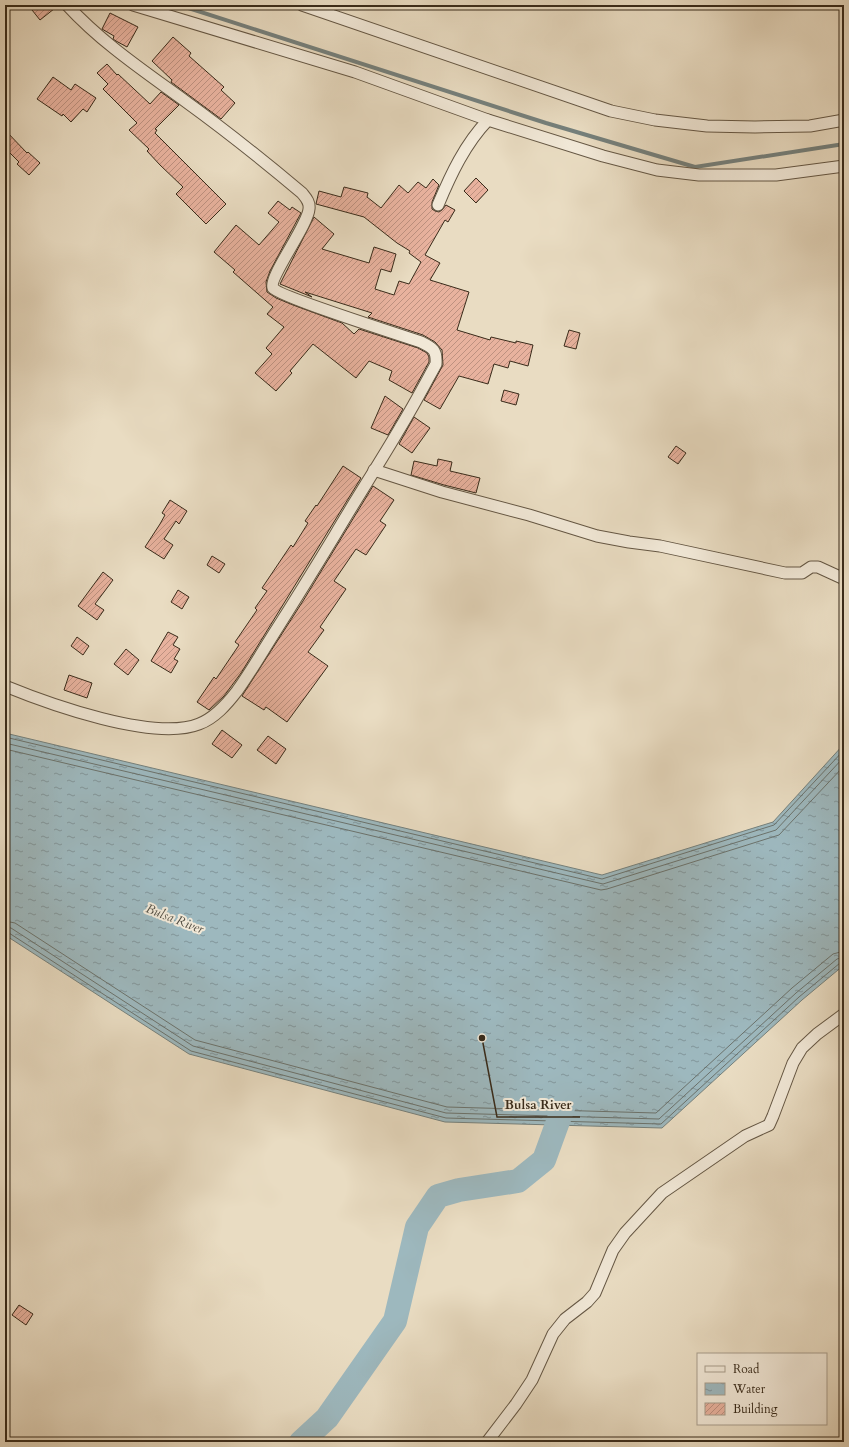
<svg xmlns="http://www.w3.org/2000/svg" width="849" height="1447" viewBox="0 0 849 1447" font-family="Cardo,serif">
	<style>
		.water { fill: url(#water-ripples); stroke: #75807c }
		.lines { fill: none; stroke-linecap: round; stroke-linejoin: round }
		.shore { stroke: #6b726c; stroke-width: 1 }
		.stream { stroke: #75807c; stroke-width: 4 }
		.river { stroke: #9db8be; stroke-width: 24 }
		.building { fill: url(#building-hatch); stroke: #392b1a }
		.street-casing { stroke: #655744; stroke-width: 13 }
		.street { stroke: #f1e8d7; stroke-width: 11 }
		.labels { text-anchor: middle; stroke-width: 4; stroke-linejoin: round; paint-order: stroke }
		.water-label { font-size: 13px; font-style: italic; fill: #524e43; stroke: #f1e8d7 }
		.leader { fill: none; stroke: #392b1a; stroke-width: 1.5 }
		.callout-dot { fill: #392b1a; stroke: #f1e8d7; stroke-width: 1.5 }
		.callout-label { font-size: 13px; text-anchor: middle; font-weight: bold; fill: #392b1a; stroke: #f1e8d7; stroke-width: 4; stroke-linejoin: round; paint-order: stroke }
	</style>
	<defs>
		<pattern id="water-ripples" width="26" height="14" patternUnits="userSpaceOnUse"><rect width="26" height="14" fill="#9db8be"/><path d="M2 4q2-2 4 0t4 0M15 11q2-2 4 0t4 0" fill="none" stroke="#81969a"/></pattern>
		<pattern id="building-hatch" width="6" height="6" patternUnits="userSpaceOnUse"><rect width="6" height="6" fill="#e8b29e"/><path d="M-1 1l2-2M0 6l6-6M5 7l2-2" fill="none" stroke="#bd9180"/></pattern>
	</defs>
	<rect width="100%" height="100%" fill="#e9dcc2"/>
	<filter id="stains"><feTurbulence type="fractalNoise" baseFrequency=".005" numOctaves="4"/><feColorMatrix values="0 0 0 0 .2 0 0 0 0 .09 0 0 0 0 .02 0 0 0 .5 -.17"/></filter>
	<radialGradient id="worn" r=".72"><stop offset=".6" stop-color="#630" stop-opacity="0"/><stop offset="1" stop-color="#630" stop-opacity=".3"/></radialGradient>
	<path class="water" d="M5,733L602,875L773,822L844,744V965L802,1000L662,1128L445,1122L189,1054L5,935Z"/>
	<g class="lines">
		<g class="shore">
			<path d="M5,737L602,879L774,825L844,750"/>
			<path d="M5,743L603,884L776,830L844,757"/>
			<path d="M5,749L601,890L607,889L779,835L844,766"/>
			<path d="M5,921L15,923L195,1040L447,1107L656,1113L792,988L833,954L844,951"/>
			<path d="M5,927L11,928L193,1046L446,1113L659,1119L796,993L837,959L844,957"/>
			<path d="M5,932L9,933L191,1051L446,1118L661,1124L799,997L840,963L844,962"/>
		</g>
		<path class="stream" d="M179,5L546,123L695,167L844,144"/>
		<path class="river" d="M301,1442L327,1418L395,1321L417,1227L438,1196L459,1190L518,1181L544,1160L568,1094"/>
	</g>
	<g class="building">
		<path d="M28,5H59L40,20Z"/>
		<path d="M110,13L138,27L127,47L116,41L113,39L114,36L102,29Z"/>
		<path d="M173,37L191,53L189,56L224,87L221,90L235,103L221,119L171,82L172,80L152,61Z"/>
		<path d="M107,64L117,75L118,74L150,104L161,92L179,105L155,129L157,130L155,133L226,204L206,224L176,194L183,187L160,165L147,151L149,149L129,130L137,123L103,89L108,84L97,73Z"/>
		<path d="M53,77L71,90L75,84L96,98L87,112L83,109L71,122L63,114L62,116L37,99Z"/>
		<path d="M5,130L27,153L28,152L40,163L29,175L17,164L19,162L5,148Z"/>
		<path d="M476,178L488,190L476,203L464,191Z"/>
		<path d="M433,179L439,185L432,202V209L435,211L439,212L442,210L446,205L455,210L448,222L445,220L425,255L440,263L430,280L469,292L457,330L490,340L491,337L516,343V341L533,345L528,366L510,361L508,368L494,364L488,384L459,376L440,409L424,400L443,365L442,350L435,342L423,335L368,317L372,313L305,292L312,297L280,284L314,217L334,234L322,249L369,263L374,247L396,254L391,272L381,269L375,289L394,295L399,281L409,284L421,262L409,253L410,251L397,243L364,217L316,204L319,191L341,197L344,187L368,193L367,197L381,208L399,185L408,193L418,182L426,188Z"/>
		<path d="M278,201L290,210L292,207L301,213L270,271L266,282L267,292L276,298L293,305L342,323L354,334L359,329L418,348L427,353L429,357V362L412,393L389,380L392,371L369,361L356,378L313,344L290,371L292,373L276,391L255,373L272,354L266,348L284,327L267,314L273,307L233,272L235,270L214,252L236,225L259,245L279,222L268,213Z"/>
		<path d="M569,330L580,333L576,349L564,346Z"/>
		<path d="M504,390L519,394L516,405L501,401Z"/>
		<path d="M385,396L403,409L388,435L371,428Z"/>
		<path d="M414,417L430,428L412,453L399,444Z"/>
		<path d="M676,446L686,453L678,464L668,457Z"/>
		<path d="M438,459L452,462L450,471L480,478L476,493L444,485L411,475L414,461L437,466Z"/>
		<path d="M343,466L361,478L241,673L224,696L209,710L197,702L214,677L216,679L239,645L235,642L257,610L255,608L267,591L262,588L291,545L293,547L308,523L305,521L316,505L317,506Z"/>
		<path d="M373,486L394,500L380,521L386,525L366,555L356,549L334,581L346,589L320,627L324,630L308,652L328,666L287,722L266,707L264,710L242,696L303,601Z"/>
		<path d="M170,500L187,511L179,524L176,521L164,539L173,545L164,559L145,547L160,524L165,515L162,513Z"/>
		<path d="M212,556L225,564L219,573L207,565Z"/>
		<path d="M103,572L113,580L95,604L104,610L97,620L78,606Z"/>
		<path d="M178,590L189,597L182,609L171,602Z"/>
		<path d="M168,632L178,637L173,645L180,649L174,659L178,661L171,673L151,661Z"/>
		<path d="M77,637L89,646L83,655L71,646Z"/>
		<path d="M126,649L139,660L128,675L114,664Z"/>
		<path d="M69,675L92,683L87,698L64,690Z"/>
		<path d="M222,730L242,745L232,758L212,744Z"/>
		<path d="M268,736L286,749L276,764L257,750Z"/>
		<path d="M19,1305L33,1314L26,1325L12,1315Z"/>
	</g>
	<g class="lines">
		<g class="street-casing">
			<g id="street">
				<path d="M133,5L355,72L488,120L603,156L657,170L699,175H776L844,166"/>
				<path d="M302,5L611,111L655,120L707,126L755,127L810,126L844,120"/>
				<path d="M438,205C451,174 465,144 488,120"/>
				<path d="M374,470L442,492L529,515L597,536L629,542L660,546L785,573H802L811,567H818L842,578"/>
				<path d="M5,686C49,704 154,742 199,724C215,718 227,704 237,691C250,673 261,654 273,635C294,602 315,568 335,535C356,499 379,464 400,428C413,407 424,386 436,364C437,350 433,348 421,342C403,336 278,296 273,288C268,278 308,225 309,209C310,202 306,198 302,193C264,161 225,130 185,101C144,71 102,43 67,5"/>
				<path d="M487,1442L516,1404L532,1380L553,1334L565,1319L587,1302L595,1293L613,1250L625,1233L662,1193L745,1136L769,1125L773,1116L793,1063L802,1048L817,1034L844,1014"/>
			</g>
		</g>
		<use href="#street" class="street"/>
	</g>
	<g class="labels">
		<g class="water-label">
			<text transform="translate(175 918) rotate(21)" y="5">Bulsa River</text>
		</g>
	</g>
	<path class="leader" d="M482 1038L497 1117H580"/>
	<circle class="callout-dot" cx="482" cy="1038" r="4"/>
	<g class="callout-label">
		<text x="538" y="1109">Bulsa River</text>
	</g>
	<rect width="849" height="1447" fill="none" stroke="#e9dcc2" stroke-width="20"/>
	<rect x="6" y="6" width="837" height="1435" fill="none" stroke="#392b1a" stroke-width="2"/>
	<rect x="10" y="10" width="829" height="1427" fill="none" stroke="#392b1a"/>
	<rect x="697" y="1353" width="130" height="72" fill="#f1e8d7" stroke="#a79c8b"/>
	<rect x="705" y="1366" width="20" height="6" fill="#f1e8d7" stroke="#a79c8b"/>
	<text x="733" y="1373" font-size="12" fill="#392b1a">Road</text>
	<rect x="705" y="1383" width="20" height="12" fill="url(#water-ripples)" stroke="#a79c8b"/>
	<text x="733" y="1393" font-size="12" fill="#392b1a">Water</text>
	<rect x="705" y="1403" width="20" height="12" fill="url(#building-hatch)" stroke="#a79c8b"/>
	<text x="733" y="1413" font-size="12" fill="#392b1a">Building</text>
	<rect width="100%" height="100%" filter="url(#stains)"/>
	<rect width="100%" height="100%" fill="url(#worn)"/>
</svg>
